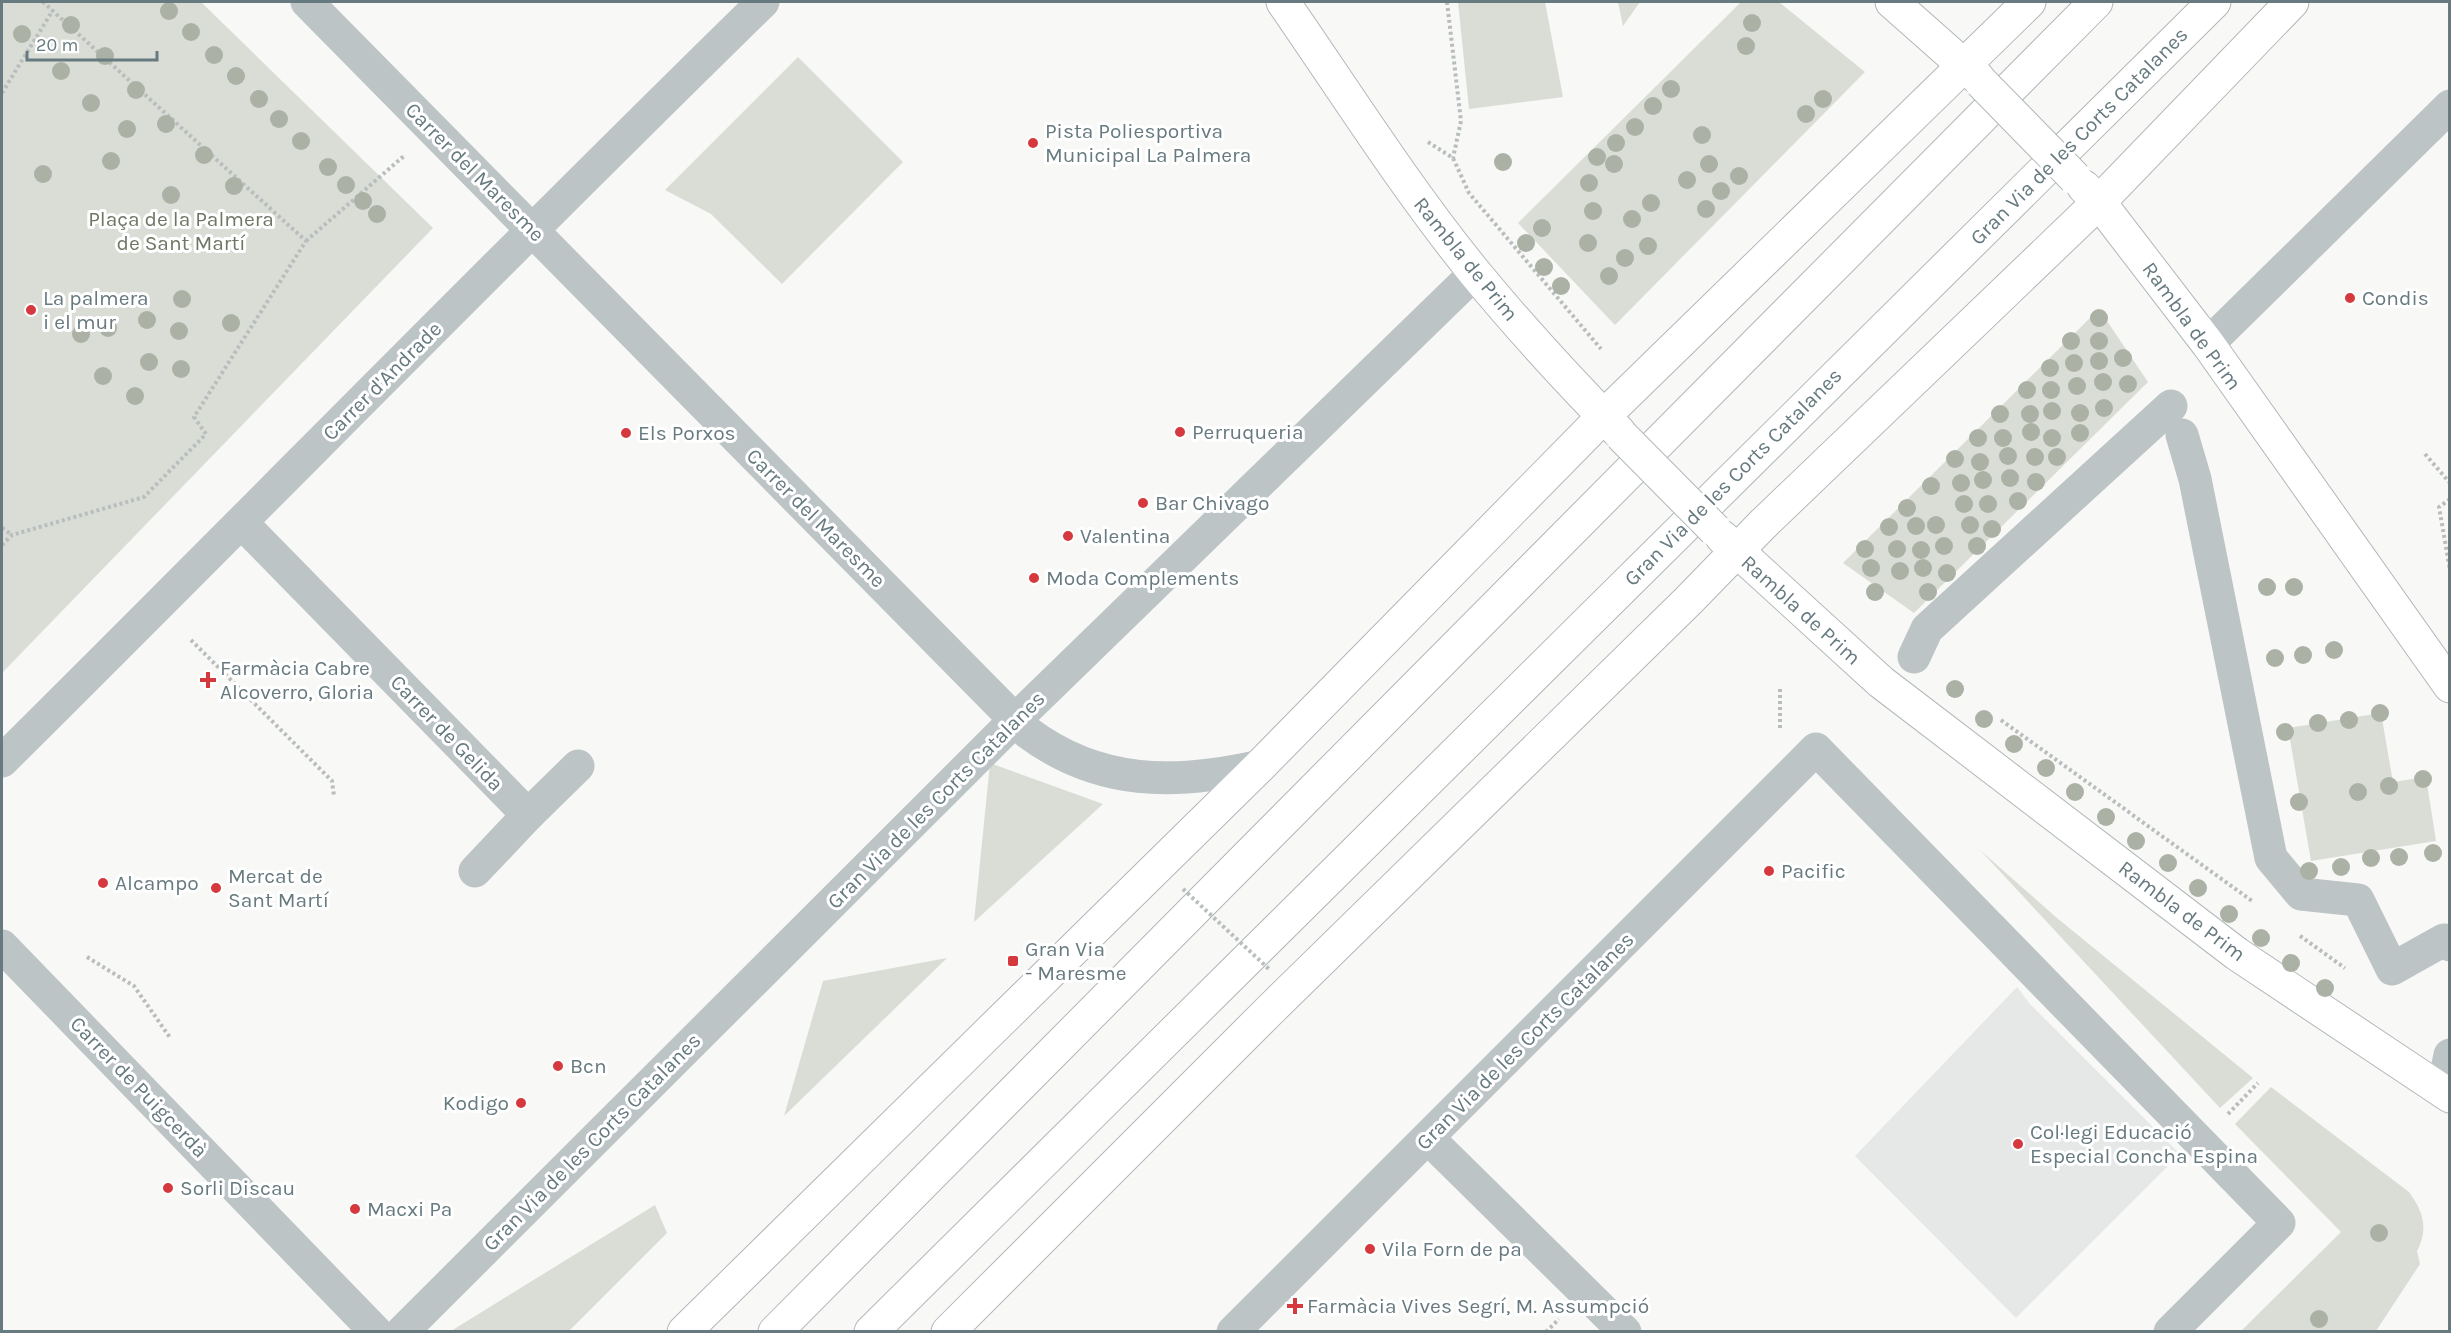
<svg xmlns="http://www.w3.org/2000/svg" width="2451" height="1333" viewBox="0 0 2451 1333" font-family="Karla,sans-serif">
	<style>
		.built { fill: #e6e8e7 }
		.green { fill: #daddd6 }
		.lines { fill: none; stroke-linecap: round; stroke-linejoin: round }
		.major-casing { stroke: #b1b8ba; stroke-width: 35 }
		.highway-casing { stroke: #b1b7b9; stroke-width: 35 }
		.path { stroke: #b8bdbe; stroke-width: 4; stroke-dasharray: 3 3; stroke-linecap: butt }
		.minor { stroke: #bdc4c5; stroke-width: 33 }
		.major { stroke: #fff; stroke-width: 33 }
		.highway { stroke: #fff; stroke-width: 33 }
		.major-bridge-casing { stroke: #b1b8ba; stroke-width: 35; stroke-linecap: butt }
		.path-bridge { stroke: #b8bdbe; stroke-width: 4; stroke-dasharray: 3 3; stroke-linecap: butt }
		.major-bridge { stroke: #fff; stroke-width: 33 }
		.tree { fill: #acb1a6 }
		.poi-dot { fill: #d5393e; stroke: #fff; stroke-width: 2 }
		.labels { text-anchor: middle; stroke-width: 6; stroke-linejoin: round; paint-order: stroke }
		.poi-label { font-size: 21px; fill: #667a7f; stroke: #fff; text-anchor: start }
		.street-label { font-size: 21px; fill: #667a7f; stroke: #fff }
		.park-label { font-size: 21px; fill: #6d7764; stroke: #fff }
	</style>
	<rect width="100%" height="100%" fill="#f8f8f6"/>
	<path class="built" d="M2017,987L2030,1004L2180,1154L2016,1318L1855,1156Z"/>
	<g class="green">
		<path d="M2,2H201L433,228L2,673Z"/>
		<path d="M1458,2H1545L1563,97L1469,109Z"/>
		<path d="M1618,2H1640L1623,26Z"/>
		<path d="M1741,2H1779L1865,72L1615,325L1518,223Z"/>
		<path d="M798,57L903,162L782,284L711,214L665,190Z"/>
		<path d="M2099,309L2148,382L1914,613L1843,563Z"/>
		<path d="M2381,713L2393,782L2426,777L2436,841L2311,861L2288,728Z"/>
		<path d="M990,763L1103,804L974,922Z"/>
		<path d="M1980,850L2057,918L2253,1078L2220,1108Z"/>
		<path d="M947,958L784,1116L823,981Z"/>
		<path d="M2271,1087L2409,1192C2423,1211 2429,1229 2417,1251L2420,1264L2376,1331H2241L2341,1232L2235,1124Z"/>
		<path d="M655,1205L667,1233L569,1331H451Z"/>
	</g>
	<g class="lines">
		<g class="major-casing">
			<g id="major">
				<path d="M1283,2C1346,93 1405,187 1475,273C1521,329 1569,381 1619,432"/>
				<path d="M1892,2L1978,78"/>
				<path d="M2084,187L2099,202L2208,344L2450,686"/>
				<path d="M1722,537L1881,682L2237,954L2450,1096"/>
				<path d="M684,1332L1260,766L1604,416L2029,2"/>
				<path d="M948,1332L1272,1008L1688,601L1763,524L2099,202L2292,2"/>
			</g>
		</g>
		<g class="highway-casing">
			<g id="highway">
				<path d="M775,1332L2096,2"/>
				<path d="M871,1332L2214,2"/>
			</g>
		</g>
		<g class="path">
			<path d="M1447,2L1461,121L1453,158"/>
			<path d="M2,93L53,10"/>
			<path d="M1428,142L1453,158L1469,193L1601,349"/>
			<path d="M306,241L405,155"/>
			<path d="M2425,454L2450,483"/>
			<path d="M2450,499L2439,507L2450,570"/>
			<path d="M2,528L12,535"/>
			<path d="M2,545L12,535L144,497L206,434L194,417L306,241L43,2"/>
			<path d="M191,640L332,781L334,796"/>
			<path d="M2001,720L2252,901"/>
			<path d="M1780,728V688"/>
			<path d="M2300,936L2345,968"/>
			<path d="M87,957L134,986L171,1039"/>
			<path d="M2228,1114L2258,1083"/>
			<path d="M1546,1332L1559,1319"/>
		</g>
		<g class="minor">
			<path d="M307,2L1027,732C1099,786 1175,785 1260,766"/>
			<path d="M2208,344L2450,106"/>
			<path d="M2182,435L2195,479L2271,858L2301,894L2358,900L2392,969L2444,940L2450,945"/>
			<path d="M242,523L528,815L578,766"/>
			<path d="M1914,657L1927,629L2171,406"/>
			<path d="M2,761C256,509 507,252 763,2"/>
			<path d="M475,871L528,815"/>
			<path d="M2,946L376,1332"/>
			<path d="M2443,1089L2450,1055"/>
			<path d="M1428,1138L1625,1332"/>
			<path d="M402,1332L1015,720L1475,273"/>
			<path d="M1233,1332L1816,749L2279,1223L2170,1332"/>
		</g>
		<use href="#major" class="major"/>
		<use href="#highway" class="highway"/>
		<g class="major-bridge-casing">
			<g id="major-bridge">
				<path d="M1981,82L2075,178"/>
				<path d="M1621,435L1715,530"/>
			</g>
		</g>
		<path class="path-bridge" d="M1183,889L1270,970"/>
		<use href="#major-bridge" class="major-bridge"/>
	</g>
	<g class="tree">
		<circle cx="169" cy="11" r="9"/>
		<circle cx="1752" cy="23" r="9"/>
		<circle cx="71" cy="25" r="9"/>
		<circle cx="191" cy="32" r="9"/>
		<circle cx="22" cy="34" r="9"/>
		<circle cx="1746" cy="46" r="9"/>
		<circle cx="214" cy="55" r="9"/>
		<circle cx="105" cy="56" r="9"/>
		<circle cx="61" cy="71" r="9"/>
		<circle cx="236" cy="76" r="9"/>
		<circle cx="1671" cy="89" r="9"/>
		<circle cx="136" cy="90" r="9"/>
		<circle cx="259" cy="99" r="9"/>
		<circle cx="1823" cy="99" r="9"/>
		<circle cx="91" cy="103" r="9"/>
		<circle cx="1653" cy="106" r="9"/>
		<circle cx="1806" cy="114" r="9"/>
		<circle cx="279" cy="119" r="9"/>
		<circle cx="166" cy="124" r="9"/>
		<circle cx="1635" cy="127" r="9"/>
		<circle cx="127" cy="129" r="9"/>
		<circle cx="1702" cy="135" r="9"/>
		<circle cx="301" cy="141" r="9"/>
		<circle cx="1616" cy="143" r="9"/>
		<circle cx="204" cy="155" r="9"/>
		<circle cx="1597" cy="157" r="9"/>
		<circle cx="111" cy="161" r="9"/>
		<circle cx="1503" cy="162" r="9"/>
		<circle cx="1614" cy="164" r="9"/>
		<circle cx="1709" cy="164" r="9"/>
		<circle cx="328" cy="167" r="9"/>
		<circle cx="43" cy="174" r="9"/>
		<circle cx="1739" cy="176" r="9"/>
		<circle cx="1687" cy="180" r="9"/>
		<circle cx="1589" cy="183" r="9"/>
		<circle cx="346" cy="185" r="9"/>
		<circle cx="234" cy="186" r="9"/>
		<circle cx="1721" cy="191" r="9"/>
		<circle cx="171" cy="195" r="9"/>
		<circle cx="363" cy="201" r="9"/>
		<circle cx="1651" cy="203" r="9"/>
		<circle cx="1706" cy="209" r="9"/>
		<circle cx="1593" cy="211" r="9"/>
		<circle cx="377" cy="214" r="9"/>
		<circle cx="1632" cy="219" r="9"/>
		<circle cx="1542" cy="228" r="9"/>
		<circle cx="1526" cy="243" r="9"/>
		<circle cx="1588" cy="243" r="9"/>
		<circle cx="1648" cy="246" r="9"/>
		<circle cx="1625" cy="258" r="9"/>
		<circle cx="1544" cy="267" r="9"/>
		<circle cx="1609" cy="276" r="9"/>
		<circle cx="1561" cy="286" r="9"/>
		<circle cx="182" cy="299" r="9"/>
		<circle cx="2099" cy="318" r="9"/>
		<circle cx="147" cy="320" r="9"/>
		<circle cx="231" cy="323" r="9"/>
		<circle cx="108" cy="328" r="9"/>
		<circle cx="179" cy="331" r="9"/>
		<circle cx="81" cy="334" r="9"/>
		<circle cx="2071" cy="341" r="9"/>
		<circle cx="2099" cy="341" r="9"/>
		<circle cx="2123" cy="358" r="9"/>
		<circle cx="2099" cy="361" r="9"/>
		<circle cx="149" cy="362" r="9"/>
		<circle cx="2074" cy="363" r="9"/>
		<circle cx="2050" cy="368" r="9"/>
		<circle cx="181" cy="369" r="9"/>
		<circle cx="103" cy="376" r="9"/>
		<circle cx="2103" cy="382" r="9"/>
		<circle cx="2128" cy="384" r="9"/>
		<circle cx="2077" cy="386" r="9"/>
		<circle cx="2027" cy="390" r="9"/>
		<circle cx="2051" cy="390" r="9"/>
		<circle cx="135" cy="396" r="9"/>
		<circle cx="2104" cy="408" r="9"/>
		<circle cx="2052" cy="411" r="9"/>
		<circle cx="2080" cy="413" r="9"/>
		<circle cx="2000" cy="414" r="9"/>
		<circle cx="2030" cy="414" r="9"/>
		<circle cx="2031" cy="432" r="9"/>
		<circle cx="2080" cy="433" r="9"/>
		<circle cx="1978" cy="438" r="9"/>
		<circle cx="2003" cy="438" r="9"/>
		<circle cx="2052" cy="438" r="9"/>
		<circle cx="2008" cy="456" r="9"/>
		<circle cx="2035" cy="457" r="9"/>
		<circle cx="2057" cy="457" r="9"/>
		<circle cx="1955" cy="459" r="9"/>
		<circle cx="1980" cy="462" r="9"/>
		<circle cx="2010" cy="478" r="9"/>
		<circle cx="1983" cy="480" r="9"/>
		<circle cx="2036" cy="482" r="9"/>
		<circle cx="1961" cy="483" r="9"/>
		<circle cx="1931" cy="486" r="9"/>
		<circle cx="2018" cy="501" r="9"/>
		<circle cx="1964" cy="504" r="9"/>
		<circle cx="1988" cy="504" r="9"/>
		<circle cx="1907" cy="508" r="9"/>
		<circle cx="1936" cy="525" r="9"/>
		<circle cx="1970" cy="525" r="9"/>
		<circle cx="1916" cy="526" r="9"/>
		<circle cx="1889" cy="527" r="9"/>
		<circle cx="1992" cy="529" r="9"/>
		<circle cx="1944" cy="546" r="9"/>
		<circle cx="1977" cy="546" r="9"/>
		<circle cx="1865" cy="549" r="9"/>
		<circle cx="1897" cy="549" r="9"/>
		<circle cx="1921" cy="550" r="9"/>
		<circle cx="1871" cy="568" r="9"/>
		<circle cx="1923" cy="568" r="9"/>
		<circle cx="1900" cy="571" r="9"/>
		<circle cx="1947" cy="573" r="9"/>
		<circle cx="2267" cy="587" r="9"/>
		<circle cx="2294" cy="587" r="9"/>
		<circle cx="1875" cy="592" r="9"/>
		<circle cx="1928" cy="592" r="9"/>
		<circle cx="2334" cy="650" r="9"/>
		<circle cx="2303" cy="655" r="9"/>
		<circle cx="2275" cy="658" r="9"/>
		<circle cx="1955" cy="689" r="9"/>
		<circle cx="2380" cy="713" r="9"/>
		<circle cx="1984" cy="719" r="9"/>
		<circle cx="2349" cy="720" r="9"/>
		<circle cx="2318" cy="723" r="9"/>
		<circle cx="2285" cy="732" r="9"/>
		<circle cx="2014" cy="744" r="9"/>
		<circle cx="2046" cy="768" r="9"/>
		<circle cx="2423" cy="779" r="9"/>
		<circle cx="2389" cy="786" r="9"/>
		<circle cx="2075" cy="792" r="9"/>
		<circle cx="2358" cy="792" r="9"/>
		<circle cx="2299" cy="802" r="9"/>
		<circle cx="2106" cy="817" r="9"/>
		<circle cx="2136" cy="841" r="9"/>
		<circle cx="2433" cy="853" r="9"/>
		<circle cx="2399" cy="857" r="9"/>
		<circle cx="2371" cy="858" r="9"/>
		<circle cx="2168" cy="863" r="9"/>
		<circle cx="2341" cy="867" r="9"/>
		<circle cx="2309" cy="871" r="9"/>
		<circle cx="2198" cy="888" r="9"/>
		<circle cx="2229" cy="914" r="9"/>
		<circle cx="2261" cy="938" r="9"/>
		<circle cx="2291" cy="963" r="9"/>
		<circle cx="2325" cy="988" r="9"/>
		<circle cx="2379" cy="1233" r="9"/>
		<circle cx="2319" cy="1319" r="9"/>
	</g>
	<g class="poi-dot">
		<circle cx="1033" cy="143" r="6"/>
		<circle cx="2350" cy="298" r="6"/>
		<circle cx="31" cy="310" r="6"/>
		<circle cx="1180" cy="432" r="6"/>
		<circle cx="626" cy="433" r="6"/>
		<circle cx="1143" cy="503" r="6"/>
		<circle cx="1068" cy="536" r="6"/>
		<circle cx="1034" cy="578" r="6"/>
		<path d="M205 671h6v6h6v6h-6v6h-6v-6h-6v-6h6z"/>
		<circle cx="1769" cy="871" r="6"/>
		<circle cx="103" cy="883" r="6"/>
		<circle cx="216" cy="888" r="6"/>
		<rect x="1007" y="955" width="12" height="12" rx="3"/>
		<circle cx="558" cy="1066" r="6"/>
		<circle cx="521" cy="1103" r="6"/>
		<circle cx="2018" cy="1144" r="6"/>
		<circle cx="168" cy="1188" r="6"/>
		<circle cx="355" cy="1209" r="6"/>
		<circle cx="1370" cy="1249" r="6"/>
		<path d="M1292 1297h6v6h6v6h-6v6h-6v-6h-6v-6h6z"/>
	</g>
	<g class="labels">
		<g class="poi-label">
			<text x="1045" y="138">Pista Poliesportiva<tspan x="1045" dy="24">Municipal La Palmera</tspan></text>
			<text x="43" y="305">La palmera<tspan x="43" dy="24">i el mur</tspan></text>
			<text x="2362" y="305">Condis</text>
			<text x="1192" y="439">Perruqueria</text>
			<text x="638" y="440">Els Porxos</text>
			<text x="1155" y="510">Bar Chivago</text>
			<text x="1080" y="543">Valentina</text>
			<text x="1046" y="585">Moda Complements</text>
			<text x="220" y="675">Farmàcia Cabre<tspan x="220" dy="24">Alcoverro, Gloria</tspan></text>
			<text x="1781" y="878">Pacific</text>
			<text x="228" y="883">Mercat de<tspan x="228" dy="24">Sant Martí</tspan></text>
			<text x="115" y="890">Alcampo</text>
			<text x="1025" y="956">Gran Via<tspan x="1025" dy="24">- Maresme</tspan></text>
			<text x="570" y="1073">Bcn</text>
			<text x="509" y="1110" text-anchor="end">Kodigo</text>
			<text x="2030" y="1139">Col·legi Educació<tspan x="2030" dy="24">Especial Concha Espina</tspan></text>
			<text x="180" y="1195">Sorli Discau</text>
			<text x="367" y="1216">Macxi Pa</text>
			<text x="1382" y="1256">Vila Forn de pa</text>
			<text x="1307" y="1313">Farmàcia Vives Segrí, M. Assumpció</text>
		</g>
		<g class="street-label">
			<text transform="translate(2079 136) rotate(-45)" y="7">Gran Via de les Corts Catalanes</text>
			<text transform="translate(475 172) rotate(45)" y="7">Carrer del Maresme</text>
			<text transform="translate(1466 259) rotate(51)" y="7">Rambla de Prim</text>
			<text transform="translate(2192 326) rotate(54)" y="7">Rambla de Prim</text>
			<text transform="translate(382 381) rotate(-45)" y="7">Carrer d'Andrade</text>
			<text transform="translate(1733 477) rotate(-45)" y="7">Gran Via de les Corts Catalanes</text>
			<text transform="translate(816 518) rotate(45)" y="7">Carrer del Maresme</text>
			<text transform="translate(1801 610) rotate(42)" y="7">Rambla de Prim</text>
			<text transform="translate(447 733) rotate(46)" y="7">Carrer de Gelida</text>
			<text transform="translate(936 800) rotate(-45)" y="7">Gran Via de les Corts Catalanes</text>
			<text transform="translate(2182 911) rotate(37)" y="7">Rambla de Prim</text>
			<text transform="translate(1525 1041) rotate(-45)" y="7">Gran Via de les Corts Catalanes</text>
			<text transform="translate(139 1087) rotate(46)" y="7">Carrer de Puigcerdà</text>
			<text transform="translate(592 1142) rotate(-45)" y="7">Gran Via de les Corts Catalanes</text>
		</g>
		<g class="park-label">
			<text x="181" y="226">Plaça de la Palmera<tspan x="181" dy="24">de Sant Martí</tspan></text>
		</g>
	</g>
	<rect width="2451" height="1333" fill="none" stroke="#667a7f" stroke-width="6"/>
	<path d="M27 51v9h130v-9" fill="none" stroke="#667a7f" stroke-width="3"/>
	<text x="36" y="51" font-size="18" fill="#667a7f" stroke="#ffffff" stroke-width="4.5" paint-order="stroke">20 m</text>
</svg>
